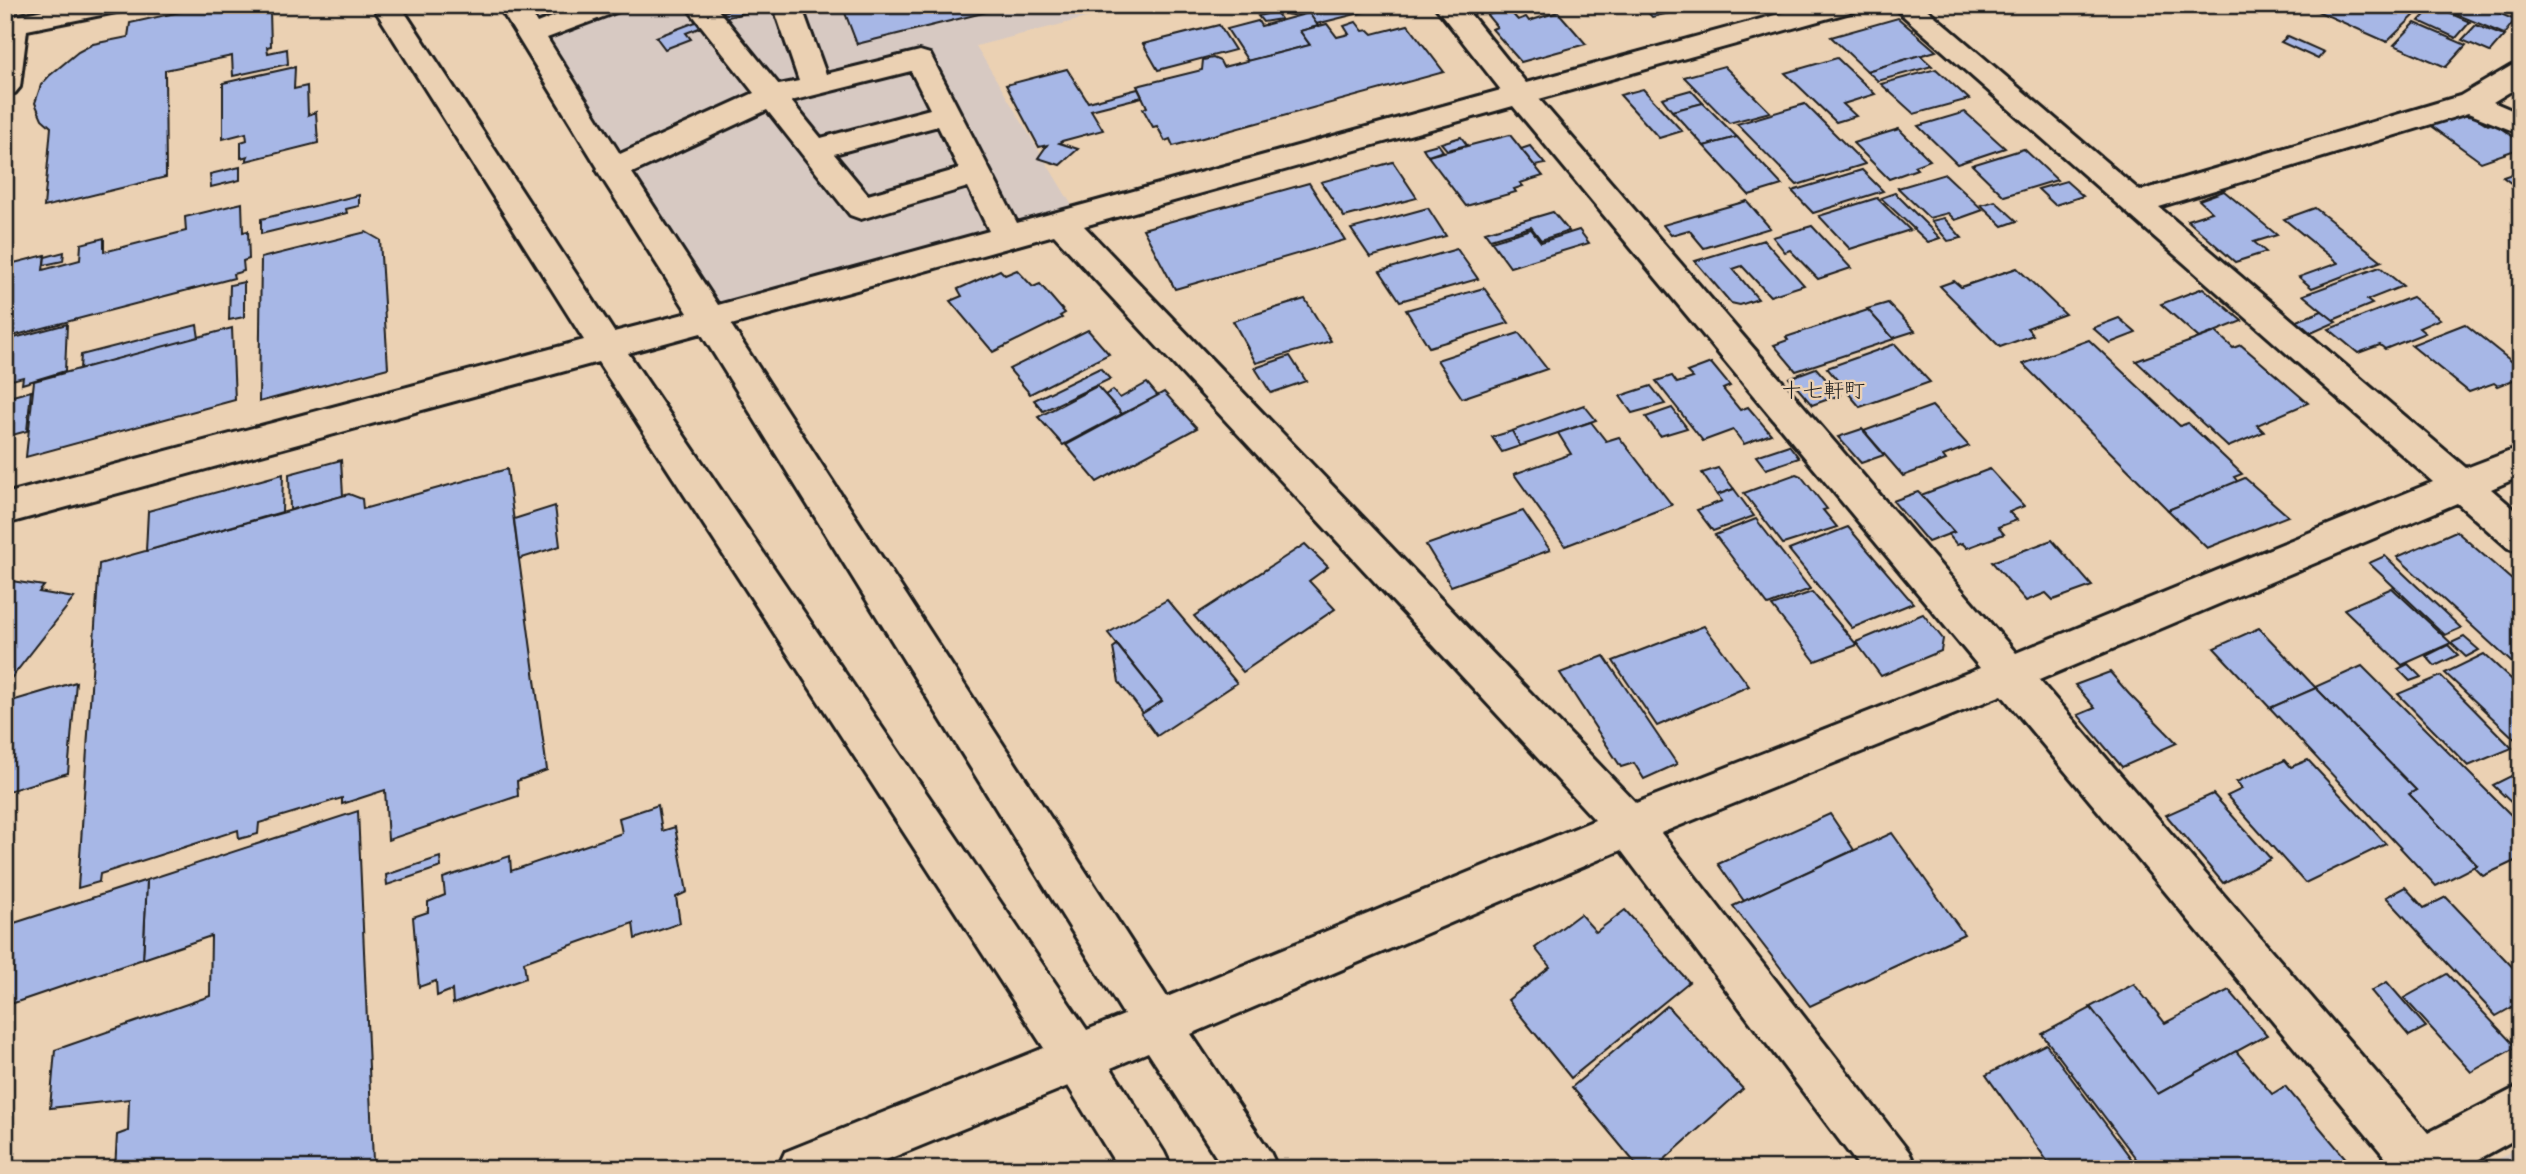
<svg xmlns="http://www.w3.org/2000/svg" width="2526" height="1174" viewBox="0 0 2526 1174" font-family="'Balsamiq Sans','Klee One',sans-serif">
	<style>
		.built { fill: #d7c9c2 }
		.building { fill: #a7b7e6; stroke: #1c1c1c; stroke-width: 2 }
		.lines { fill: none; stroke-linecap: round; stroke-linejoin: round }
		.minor-casing { stroke: #1c1c1c; stroke-width: 6 }
		.minor { fill: #ebd1b3; fill-rule: evenodd }
		.labels { text-anchor: middle; stroke-width: 5; stroke-linejoin: round; paint-order: stroke }
		.neighbourhood-label { font-size: 21px; fill: #1c1c1c; stroke: #ebd1b3 }
	</style>
	<rect width="100%" height="100%" fill="#ebd1b3"/>
	<filter id="ink" filterUnits="userSpaceOnUse"><feTurbulence type="fractalNoise" baseFrequency=".0143" numOctaves="2"/><feDisplacementMap in="SourceGraphic" scale="14" xChannelSelector="R" yChannelSelector="G"/><feConvolveMatrix kernelMatrix="1 2 1 2 8 2 1 2 1" color-interpolation-filters="sRGB"/></filter>
	<g filter="url(#ink)">
		<g class="built">
			<path d="M512,5H1137L976,46L1079,217L710,319Z"/>
			<path d="M2521,1146V1169H2481Z"/>
		</g>
		<g class="building">
			<path d="M211,5H267L270,11L271,46L267,47L268,53L287,49L288,64L233,76L232,56L165,70L166,177L44,207L51,127L42,119L35,103L41,85L49,76L78,52L93,44L128,37L130,23Z"/>
			<path d="M751,5H780L728,17L686,33L691,39L665,49L656,37L722,12Z"/>
			<path d="M842,5H1015L857,44Z"/>
			<path d="M1285,5H1387L1388,6L1316,24L1308,12L1292,15L1287,14L1283,8Z"/>
			<path d="M1641,5H1673L1679,11L1652,17Z"/>
			<path d="M2310,5H2425L2387,42L2308,7Z"/>
			<path d="M2441,5H2480L2515,20L2504,34L2439,7Z"/>
			<path d="M2433,6L2470,22L2456,38L2419,21Z"/>
			<path d="M1508,9L1518,20L1526,17L1529,21L1558,12L1586,44L1521,62L1492,29L1497,27L1487,15Z"/>
			<path d="M1276,12L1281,19L1263,22L1258,16Z"/>
			<path d="M1309,13L1318,26L1300,31L1310,45L1248,61L1227,29L1258,21L1261,26Z"/>
			<path d="M1898,18L1936,51L1867,71L1831,37Z"/>
			<path d="M1356,22L1363,31L1369,30L1373,34L1408,25L1444,72L1173,146L1170,139L1165,141L1157,126L1153,127L1143,109L1147,107L1137,86L1202,70L1203,60L1213,58L1220,61L1223,67L1310,45L1300,31L1327,24L1337,37L1349,34L1344,26Z"/>
			<path d="M2415,23L2466,45L2446,67L2394,45Z"/>
			<path d="M1219,25L1235,50L1158,70L1143,44Z"/>
			<path d="M2476,25L2504,36L2490,52L2462,40Z"/>
			<path d="M2288,36L2324,52L2318,59L2281,42Z"/>
			<path d="M1920,55L1932,66L1878,81L1867,71Z"/>
			<path d="M1837,58L1875,94L1843,104L1856,116L1836,122L1785,73Z"/>
			<path d="M1724,66L1770,112L1729,123L1684,77Z"/>
			<path d="M295,67L294,89L307,86L308,115L316,112L318,143L246,161L248,156L241,158V142L247,140L246,133L223,139V83Z"/>
			<path d="M1067,69L1088,102L1138,89L1142,97L1091,110L1103,130L1062,141L1059,143L1078,149L1060,165L1038,158L1047,145L1039,147L1006,85Z"/>
			<path d="M1936,69L1969,99L1914,114L1881,84Z"/>
			<path d="M1643,89L1682,131L1659,138L1620,95Z"/>
			<path d="M1691,90L1703,103L1672,111L1662,98Z"/>
			<path d="M1703,103L1737,137L1704,146L1672,111Z"/>
			<path d="M1805,104L1865,164L1797,185L1737,124Z"/>
			<path d="M1965,112L2005,148L1957,164L1918,126Z"/>
			<path d="M2458,115L2475,117L2488,125L2493,123L2521,142V148L2481,162L2429,124Z"/>
			<path d="M1899,129L1930,160L1914,166L1917,169L1889,179L1853,143Z"/>
			<path d="M1510,135L1543,176L1520,183L1523,186L1514,189L1516,192L1466,206L1428,156Z"/>
			<path d="M1461,137L1467,145L1447,150L1441,143Z"/>
			<path d="M1737,137L1782,185L1749,195L1704,146Z"/>
			<path d="M1438,144L1443,151L1428,156L1423,148Z"/>
			<path d="M1530,146L1545,164L1535,166L1521,149Z"/>
			<path d="M2024,149L2057,180L2004,196L1972,165Z"/>
			<path d="M1393,162L1417,198L1344,217L1321,182Z"/>
			<path d="M240,167V180L211,187L210,174Z"/>
			<path d="M1862,170L1883,191L1813,213L1792,191Z"/>
			<path d="M2521,171V194L2512,188L2516,187L2503,177Z"/>
			<path d="M1945,174L1983,210L1955,220L1948,213L1929,218L1898,188Z"/>
			<path d="M2066,181L2083,196L2055,205L2038,189Z"/>
			<path d="M1309,183L1345,240L1175,289L1143,229Z"/>
			<path d="M2224,191L2277,235L2254,242L2266,252L2235,262L2187,220L2212,212L2199,200Z"/>
			<path d="M1895,193L1940,238L1928,242L1881,198Z"/>
			<path d="M359,195V206L346,209L347,213L261,234V219Z"/>
			<path d="M1877,198L1910,230L1850,249L1819,216Z"/>
			<path d="M1747,201L1770,228L1704,248L1689,230L1671,235L1663,225Z"/>
			<path d="M1995,201L2017,221L2003,226L1981,205Z"/>
			<path d="M242,203L243,232L248,231L249,259L243,261L244,271L233,274L234,278L5,338V287L8,286L10,264L45,255L43,270L80,260L81,244L104,238V252L186,231L185,217Z"/>
			<path d="M1428,208L1446,236L1370,257L1351,229Z"/>
			<path d="M2315,208L2382,261L2312,288L2299,277L2338,263L2284,219Z"/>
			<path d="M1553,212L1569,231L1541,240L1531,227L1490,239L1485,232Z"/>
			<path d="M1944,218L1962,238L1948,241L1931,221Z"/>
			<path d="M1812,226L1851,268L1818,279L1790,250L1785,252L1773,237Z"/>
			<path d="M1531,229L1541,242L1579,230L1589,243L1510,267L1491,241Z"/>
			<path d="M366,232L380,240L388,368L259,402L261,258Z"/>
			<path d="M1764,240L1804,285L1770,296L1742,266L1733,269L1758,299L1740,305L1731,303L1695,261Z"/>
			<path d="M1457,249L1478,279L1400,301L1380,271Z"/>
			<path d="M64,252L63,261L44,265L45,257Z"/>
			<path d="M2380,267L2403,286L2367,300L2372,304L2333,320L2303,295Z"/>
			<path d="M2017,268L2065,314L2027,328L2033,335L2000,347L1940,286L1954,281L1961,287Z"/>
			<path d="M1000,270L1005,275L1017,270L1033,287L1040,284L1065,313L1060,316L1062,318L993,352L950,301L962,296L958,289Z"/>
			<path d="M244,282V317L229,320L230,285Z"/>
			<path d="M1484,288L1509,323L1429,347L1406,310Z"/>
			<path d="M2203,288L2242,321L2199,338L2161,304Z"/>
			<path d="M2412,297L2440,319L2419,328L2425,333L2385,349L2380,345L2358,353L2329,329Z"/>
			<path d="M1305,299L1331,341L1256,363L1233,321Z"/>
			<path d="M1888,303L1915,331L1893,338L1867,309Z"/>
			<path d="M1868,310L1894,339L1796,371L1774,345L1788,340L1786,337Z"/>
			<path d="M2322,311L2336,322L2311,333L2297,321Z"/>
			<path d="M2119,318L2136,333L2110,343L2093,328Z"/>
			<path d="M67,324L65,371L22,384L23,377L8,381L14,338Z"/>
			<path d="M2465,324L2521,369V377L2498,386L2494,383L2469,392L2411,345Z"/>
			<path d="M197,325L199,338L80,369L81,355Z"/>
			<path d="M232,328L235,400L26,457L34,381Z"/>
			<path d="M1088,330L1109,354L1030,394L1009,369Z"/>
			<path d="M2216,332L2233,348L2241,345L2308,403L2257,425L2264,432L2228,447L2136,361Z"/>
			<path d="M1519,333L1547,369L1462,398L1437,360Z"/>
			<path d="M2089,340L2180,426L2188,423L2242,474L2234,477L2238,482L2168,510L2023,364Z"/>
			<path d="M1895,344L1930,382L1860,407L1827,368Z"/>
			<path d="M1290,356L1306,381L1271,393L1255,368Z"/>
			<path d="M1711,363L1730,386L1723,389L1740,410L1748,407L1771,434L1744,444L1733,430L1703,441L1656,381L1672,376L1677,383L1693,378L1687,372Z"/>
			<path d="M1100,368L1110,379L1043,411L1034,400Z"/>
			<path d="M1816,368L1840,395L1812,405L1789,378Z"/>
			<path d="M1147,383L1158,396L1122,414L1105,395L1113,390L1120,398Z"/>
			<path d="M1097,386L1122,414L1063,445L1038,417Z"/>
			<path d="M1651,386L1665,404L1632,413L1620,396Z"/>
			<path d="M31,391L27,431L5,437V398Z"/>
			<path d="M1164,392L1197,428L1097,482L1066,445Z"/>
			<path d="M1584,405L1596,420L1520,446L1512,431Z"/>
			<path d="M1932,406L1969,446L1943,456L1946,460L1903,476L1864,431Z"/>
			<path d="M1672,408L1687,428L1660,436L1646,417Z"/>
			<path d="M1591,422L1606,441L1619,437L1672,505L1565,546L1514,474L1571,454L1558,433Z"/>
			<path d="M1862,429L1884,455L1861,463L1838,437Z"/>
			<path d="M1512,431L1520,446L1502,452L1492,437Z"/>
			<path d="M1789,445L1799,458L1766,469L1756,456Z"/>
			<path d="M341,460L343,496L290,510L289,474Z"/>
			<path d="M1718,468L1734,489L1717,495L1702,473Z"/>
			<path d="M507,469L547,770L517,781L518,796L388,840L385,790L342,804V798L259,823L258,834L239,839L238,830L100,874L99,882L78,888L99,564L349,494L362,499L363,509Z"/>
			<path d="M1990,469L2024,506L2009,512L2017,520L1998,527L2004,534L1967,548L1962,543L1957,545L1948,534L1954,532L1921,495Z"/>
			<path d="M283,474L282,512L146,551L148,511Z"/>
			<path d="M1796,474L1801,476L1827,509L1823,510L1837,527L1783,544L1744,493Z"/>
			<path d="M2245,478L2288,516L2207,548L2168,510Z"/>
			<path d="M1734,489L1754,516L1713,531L1697,510L1722,501L1717,495Z"/>
			<path d="M1918,492L1921,495L1954,532L1928,542L1893,501Z"/>
			<path d="M555,506L560,546L519,559L514,519Z"/>
			<path d="M1523,511L1550,550L1451,586L1426,545Z"/>
			<path d="M1756,519L1810,589L1768,605L1715,535Z"/>
			<path d="M1848,527L1913,603L1852,628L1789,550Z"/>
			<path d="M2456,531L2521,588V671L2397,557Z"/>
			<path d="M2052,540L2092,586L2053,600L2046,593L2026,601L1992,562Z"/>
			<path d="M1305,544L1328,567L1309,581L1335,609L1243,672L1194,616Z"/>
			<path d="M2385,556L2461,628L2445,635L2369,563Z"/>
			<path d="M5,580L44,586L39,592L74,598L5,686Z"/>
			<path d="M2392,588L2451,643L2402,665L2344,609Z"/>
			<path d="M1812,592L1857,645L1815,661L1772,606Z"/>
			<path d="M1167,600L1237,683L1157,736L1141,714L1162,701L1108,633Z"/>
			<path d="M1923,614L1943,639L1941,651L1881,676L1856,642Z"/>
			<path d="M1704,626L1749,686L1657,726L1613,661Z"/>
			<path d="M2259,628L2315,687L2316,688L2270,708L2214,648Z"/>
			<path d="M2464,637L2479,650L2466,657L2451,643Z"/>
			<path d="M1117,645L1162,701L1143,713L1119,682L1113,648Z"/>
			<path d="M2448,645L2458,655L2435,666L2426,656Z"/>
			<path d="M2484,654L2521,688V741L2518,742L2445,673Z"/>
			<path d="M1604,656L1677,764L1644,779L1634,763L1621,767L1560,673Z"/>
			<path d="M2408,664L2421,677L2410,681L2398,669Z"/>
			<path d="M2362,666L2521,825V858L2483,876L2474,867L2477,865L2409,794L2416,790L2315,687Z"/>
			<path d="M2110,672L2129,694L2177,743L2122,767L2078,715L2095,708L2075,685Z"/>
			<path d="M2441,676L2512,748L2468,766L2398,694Z"/>
			<path d="M76,682L68,773L5,792V703Z"/>
			<path d="M2316,688L2416,790L2409,794L2477,865L2436,886L2270,708Z"/>
			<path d="M2285,760L2291,767L2308,760L2386,844L2305,883L2227,796L2242,789L2236,782Z"/>
			<path d="M2521,771V812L2493,785Z"/>
			<path d="M2213,794L2271,859L2223,883L2166,815Z"/>
			<path d="M658,805L662,831L675,827L687,892L676,897L680,923L635,939L633,923L524,962L526,978L453,1004L452,990L437,996L436,981L419,987L413,917L428,912V902L445,895L443,878L510,856L511,871L622,833L619,818Z"/>
			<path d="M358,811L373,1161L350,1169H115L117,1135L128,1131L129,1099L50,1108L55,1050L210,996L211,936L143,959L147,880Z"/>
			<path d="M1830,814L1854,850L1744,901L1718,864Z"/>
			<path d="M1892,833L1964,934L1810,1006L1733,906Z"/>
			<path d="M440,857L441,867L387,885L386,875Z"/>
			<path d="M147,880L143,959L5,1006V926Z"/>
			<path d="M2405,887L2424,908L2446,897L2521,976V1002L2496,1016L2386,897Z"/>
			<path d="M1625,910L1689,982L1571,1078L1508,1000L1550,967L1535,948L1580,914L1596,932Z"/>
			<path d="M2447,974L2516,1047L2471,1072L2404,998Z"/>
			<path d="M2387,982L2426,1027L2409,1036L2371,991Z"/>
			<path d="M2134,984L2165,1023L2229,990L2267,1035L2158,1094L2090,1007Z"/>
			<path d="M1667,1006L1743,1089L1654,1169H1640L1572,1087Z"/>
			<path d="M2091,1008L2158,1094L2236,1051L2272,1094L2285,1086L2348,1161L2333,1169H2144L2042,1034Z"/>
			<path d="M2046,1044L2133,1161L2118,1169H2053L1986,1075Z"/>
		</g>
		<g class="lines">
			<g class="minor-casing">
				<g id="minor">
					<path d="M68,5H125L121,11L27,30L20,87L15,93L5,96V18Z"/>
					<path d="M372,5H400L614,332L688,313L597,170L598,168L498,5H526L537,23L583,5H623L619,11L547,38L620,154L754,93L685,5H714L779,85L799,81L773,5H801L826,74L920,51L930,54L1017,223L1501,90L1434,5H1463L1526,83L1812,5H1858L1854,11L1539,99L2016,653L2433,482L1891,5H1922L2140,191L2460,96L2511,66L2521,63V85L2493,102L2521,114V134L2468,113L2159,207L2466,468L2521,447V476L2491,489L2521,515V552L2508,548L2457,503L2039,680L2428,1133L2521,1085V1136L2461,1169H2395L2002,695L1661,833L1909,1152L1917,1169H1861L1621,850L1191,1034L1270,1152L1278,1169H1224L1148,1052L1111,1068L1164,1152L1172,1169H1119L1068,1086L864,1169H777L785,1152L1044,1048L598,362L5,524V494L584,340ZM911,71L930,109L821,138L791,101ZM1513,106L1980,668L1636,803L1084,226ZM767,110L850,215L861,219L968,187L989,231L718,305L632,173ZM938,126L959,169L868,195L834,154ZM1054,235L1595,820L1167,997L731,325ZM701,333L1124,1015L1087,1030L628,353Z"/>
				</g>
			</g>
			<use href="#minor" class="minor"/>
		</g>
	</g>
	<g class="labels">
		<g class="neighbourhood-label">
			<text x="1823" y="397">十七軒町</text>
		</g>
	</g>
	<rect width="2526" height="1174" fill="none" stroke="#ebd1b3" stroke-width="28"/>
	<rect x="14" y="14" width="2498" height="1146" fill="none" stroke="#1c1c1c" stroke-width="2.5" filter="url(#ink)"/>
</svg>
